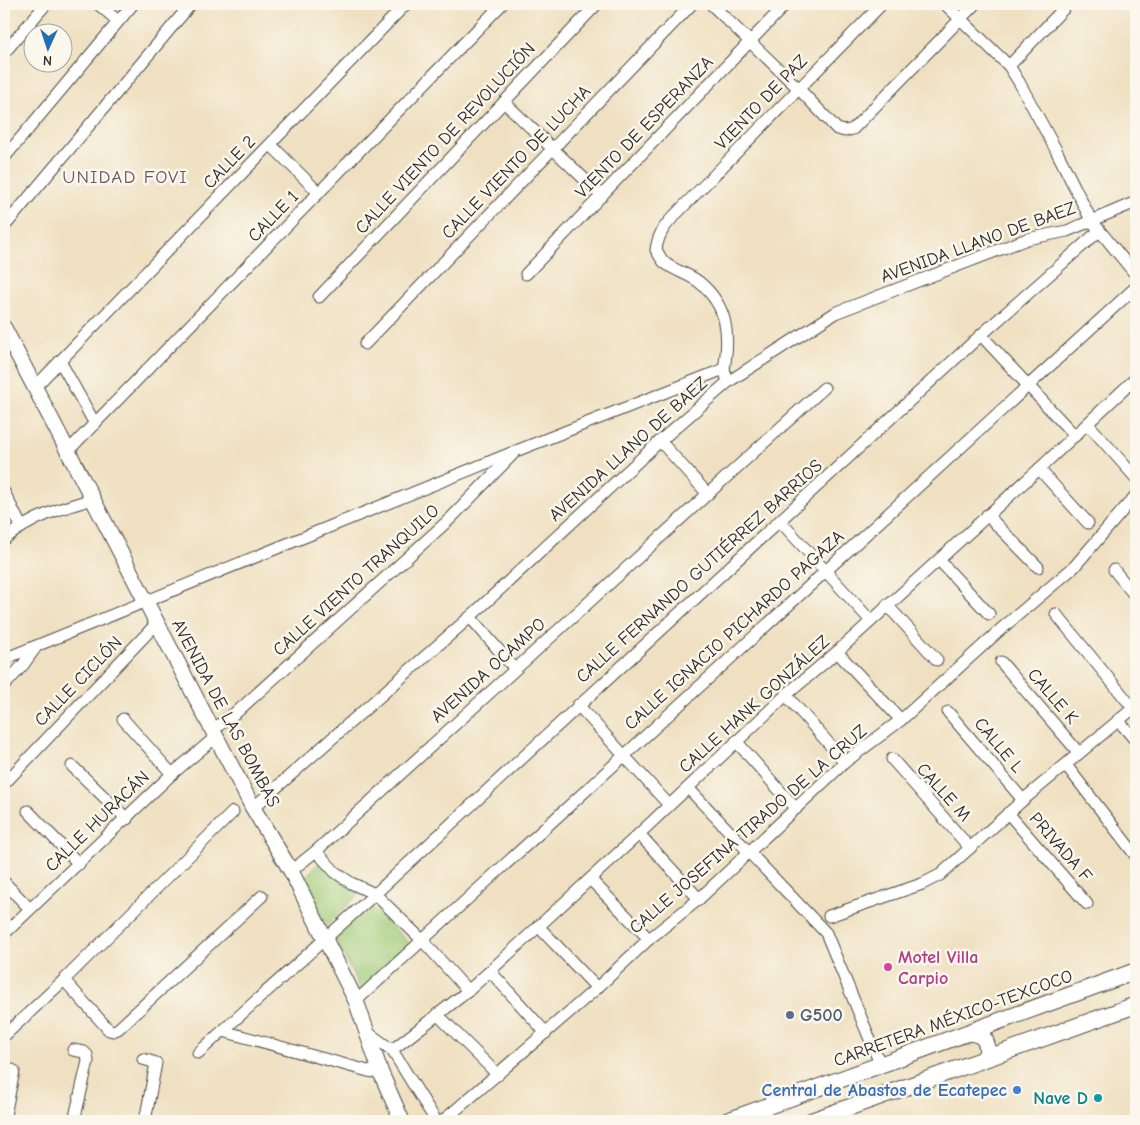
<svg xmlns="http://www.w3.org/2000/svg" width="1140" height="1125" viewBox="0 0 1140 1125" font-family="'Comic Neue',sans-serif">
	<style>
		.green { fill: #9fcb78; stroke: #657b52 }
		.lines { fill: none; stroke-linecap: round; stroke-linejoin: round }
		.minor-casing { stroke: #484642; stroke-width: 13 }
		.major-casing { stroke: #484642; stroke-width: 17 }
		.highway-casing { stroke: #484642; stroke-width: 18 }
		.minor { stroke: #fff; stroke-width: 11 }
		.major { stroke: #fff; stroke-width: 15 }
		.highway { stroke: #fff; stroke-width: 16 }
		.hotel-dot { fill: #d1479c; stroke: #fbf7ec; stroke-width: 2 }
		.service-dot { fill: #5c6f8a; stroke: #fbf7ec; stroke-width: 2 }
		.shop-dot { fill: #3f7fe0; stroke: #fbf7ec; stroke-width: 2 }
		.culture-dot { fill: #0f9aa8; stroke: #fbf7ec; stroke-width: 2 }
		.labels { text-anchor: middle; stroke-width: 5; stroke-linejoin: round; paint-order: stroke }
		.street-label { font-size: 18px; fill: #2b2b2b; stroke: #fbf7ec }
		.hotel-label { font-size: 18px; font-weight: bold; fill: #b23c85; stroke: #fbf7ec; text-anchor: start }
		.service-label { font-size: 18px; font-weight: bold; fill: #4e5e75; stroke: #fbf7ec; text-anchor: start }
		.shop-label { font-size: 18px; font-weight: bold; fill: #366cbe; stroke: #fbf7ec; text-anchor: end }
		.culture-label { font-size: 18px; font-weight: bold; fill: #0d838f; stroke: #fbf7ec; text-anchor: end }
		.neighbourhood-label { font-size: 19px; letter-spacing: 1px; fill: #675666; stroke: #fbf7ec }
	</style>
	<rect width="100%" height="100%" fill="#fbf7ec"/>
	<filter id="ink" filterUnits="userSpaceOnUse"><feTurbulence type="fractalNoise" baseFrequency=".02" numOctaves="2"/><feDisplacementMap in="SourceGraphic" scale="10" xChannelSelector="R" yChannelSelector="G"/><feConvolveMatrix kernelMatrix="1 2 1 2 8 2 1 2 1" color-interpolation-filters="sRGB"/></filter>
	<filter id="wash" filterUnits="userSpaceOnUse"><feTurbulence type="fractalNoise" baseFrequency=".0096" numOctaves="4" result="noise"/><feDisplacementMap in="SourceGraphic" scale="20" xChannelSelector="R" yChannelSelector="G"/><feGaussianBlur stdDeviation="1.12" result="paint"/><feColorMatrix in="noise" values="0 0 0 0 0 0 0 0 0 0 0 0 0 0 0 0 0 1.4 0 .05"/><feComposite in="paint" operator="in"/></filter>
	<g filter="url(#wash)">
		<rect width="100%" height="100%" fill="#efe0c1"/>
		<g class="green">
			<path d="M323,859L359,894L327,925L301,881Z"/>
			<path d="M369,903L412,946L361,990L332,932Z"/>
		</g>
	</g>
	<g filter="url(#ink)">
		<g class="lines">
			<g class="minor-casing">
				<g id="minor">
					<path d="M98,4L118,21"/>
					<path d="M711,4L799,89L837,129L845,131L853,129L975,4"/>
					<path d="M945,4L1009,66L1019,82L1056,150L1091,220L1136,275"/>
					<path d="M4,53L46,4"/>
					<path d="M1009,66L1068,4"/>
					<path d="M504,102L602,196"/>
					<path d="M271,145L319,193"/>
					<path d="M4,158L133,4"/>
					<path d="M4,227L191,4"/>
					<path d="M526,274L786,4"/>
					<path d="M319,297L597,4"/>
					<path d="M981,335L1075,436"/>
					<path d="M365,344L692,4"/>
					<path d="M60,361L95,424"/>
					<path d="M724,369C730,334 728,306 699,282C689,274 675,271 665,263C661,260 659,254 656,250C658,234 665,225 676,214L882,4"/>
					<path d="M35,387L406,4"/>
					<path d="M1088,424L1136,478"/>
					<path d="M660,441L707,493"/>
					<path d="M68,451L502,4"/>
					<path d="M1039,469L1088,523"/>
					<path d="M4,492L21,526"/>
					<path d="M987,515L1038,567"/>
					<path d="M780,521L871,621"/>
					<path d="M4,539C33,517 58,509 93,499"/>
					<path d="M939,560L989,614"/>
					<path d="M1114,570L1136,597"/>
					<path d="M887,605L937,660"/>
					<path d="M1056,614L1133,708"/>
					<path d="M470,617L515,669"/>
					<path d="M837,652L901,720"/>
					<path d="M4,659L516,451L724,369L728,382"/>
					<path d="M1001,662L1079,753"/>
					<path d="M4,686L23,665L36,647"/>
					<path d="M786,695L845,762"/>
					<path d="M578,705L669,805"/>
					<path d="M948,712L1023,800"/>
					<path d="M123,719L172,774"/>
					<path d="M1118,720L1136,741"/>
					<path d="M214,729L239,710L451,518L513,454"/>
					<path d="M736,741L796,809"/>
					<path d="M892,759L970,848"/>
					<path d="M1066,765L1136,856"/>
					<path d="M72,766L127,819"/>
					<path d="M4,784L157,623"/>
					<path d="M688,788L826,933L881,1066"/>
					<path d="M253,808L470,617L660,441L728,382L835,313L1027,239L1067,231L1136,202"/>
					<path d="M28,811L79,864"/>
					<path d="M1008,813L1087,904"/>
					<path d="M639,834L699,899"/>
					<path d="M316,851L335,872L351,883L375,894L422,940L468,991"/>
					<path d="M291,871L316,851L824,388"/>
					<path d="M590,879L649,939"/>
					<path d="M4,882L30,909"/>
					<path d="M829,916L922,884L940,875L1023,800L1136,706"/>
					<path d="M538,926L597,988"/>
					<path d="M4,934L172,774L217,736"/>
					<path d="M490,971L546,1033"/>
					<path d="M64,980L109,1030L113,1031L118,1029L262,896"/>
					<path d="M356,1001L1136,287"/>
					<path d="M437,1014L498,1075"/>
					<path d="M223,1031L368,1071L381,1073"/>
					<path d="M367,1032L392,1050L436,1121"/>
					<path d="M4,1036L64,980L233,812"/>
					<path d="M73,1050L84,1052L87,1055L88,1061L74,1121"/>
					<path d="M392,1050L468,991L490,971L639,834L786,695L837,652L1039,469L1136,378"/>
					<path d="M198,1053L375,894L981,335L1099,231"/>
					<path d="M143,1059L156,1063L145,1121"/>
					<path d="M4,1066L14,1071L4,1120"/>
					<path d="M443,1121L597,988L649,939L699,899L845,762L901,720L1000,630L1074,567L1136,495"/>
				</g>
			</g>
			<g class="major-casing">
				<path id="major" d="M4,328L253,808L291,871L356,1001L381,1073L402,1121"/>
			</g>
			<g class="highway-casing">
				<g id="highway">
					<path d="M971,1033C986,1034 991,1047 984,1059"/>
					<path d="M727,1121L1136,971"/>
					<path d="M811,1121L1136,1005"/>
				</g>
			</g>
			<use href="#minor" class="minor"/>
			<use href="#major" class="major"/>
			<use href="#highway" class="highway"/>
		</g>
	</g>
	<circle class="hotel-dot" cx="888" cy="967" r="5"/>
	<circle class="service-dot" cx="790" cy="1015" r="5"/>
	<circle class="shop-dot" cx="1017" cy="1090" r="5"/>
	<circle class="culture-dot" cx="1098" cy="1098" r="5"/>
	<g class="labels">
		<g class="street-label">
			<text transform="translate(761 102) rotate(-46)" y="6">VIENTO DE PAZ</text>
			<text transform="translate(644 127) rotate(-46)" y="6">VIENTO DE ESPERANZA</text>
			<text transform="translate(445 138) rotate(-47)" y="6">CALLE VIENTO DE REVOLUCIÓN</text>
			<text transform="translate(229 162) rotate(-46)" y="6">CALLE 2</text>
			<text transform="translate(516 162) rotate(-46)" y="6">CALLE VIENTO DE LUCHA</text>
			<text transform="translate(273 216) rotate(-46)" y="6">CALLE 1</text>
			<text transform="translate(978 242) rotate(-20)" y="6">AVENIDA LLANO DE BAEZ</text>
			<text transform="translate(628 449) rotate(-42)" y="6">AVENIDA LLANO DE BAEZ</text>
			<text transform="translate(699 571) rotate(-42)" y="6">CALLE FERNANDO GUTIÉRREZ BARRIOS</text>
			<text transform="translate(356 580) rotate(-42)" y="6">CALLE VIENTO TRANQUILO</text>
			<text transform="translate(734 630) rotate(-42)" y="6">CALLE IGNACIO PICHARDO PAGAZA</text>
			<text transform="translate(488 670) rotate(-42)" y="6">AVENIDA OCAMPO</text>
			<text transform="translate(78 681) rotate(-46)" y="6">CALLE CICLÓN</text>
			<text transform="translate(1053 696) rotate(49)" y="6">CALLE K</text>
			<text transform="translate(754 704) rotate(-42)" y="6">CALLE HANK GONZÁLEZ</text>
			<text transform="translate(226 713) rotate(62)" y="6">AVENIDA DE LAS BOMBAS</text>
			<text transform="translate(999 745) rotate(50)" y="6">CALLE L</text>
			<text transform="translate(944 792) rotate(48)" y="6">CALLE M</text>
			<text transform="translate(97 821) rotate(-44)" y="6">CALLE HURACÁN</text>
			<text transform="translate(748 829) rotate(-41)" y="6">CALLE JOSEFINA TIRADO DE LA CRUZ</text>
			<text transform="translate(1061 847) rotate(49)" y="6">PRIVADA F</text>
			<text transform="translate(953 1018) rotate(-20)" y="6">CARRETERA MÉXICO-TEXCOCO</text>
		</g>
		<g class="hotel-label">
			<text x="898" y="963">Motel Villa<tspan x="898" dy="21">Carpio</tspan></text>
		</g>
		<g class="service-label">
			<text x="800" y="1021">G500</text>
		</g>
		<g class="shop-label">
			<text x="1007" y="1096">Central de Abastos de Ecatepec</text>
		</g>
		<g class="culture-label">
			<text x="1088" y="1104">Nave D</text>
		</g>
		<g class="neighbourhood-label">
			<text x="125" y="183">UNIDAD FOVI</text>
		</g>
	</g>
	<rect width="1140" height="1125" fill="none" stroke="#fbf7ec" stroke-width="20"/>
	<g transform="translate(48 48) rotate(183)"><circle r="24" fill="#fbf7ec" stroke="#a8a59f"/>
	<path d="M0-4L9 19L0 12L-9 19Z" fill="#1f6fb2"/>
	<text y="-8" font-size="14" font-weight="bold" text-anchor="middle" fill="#2b2b2b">N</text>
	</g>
</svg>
